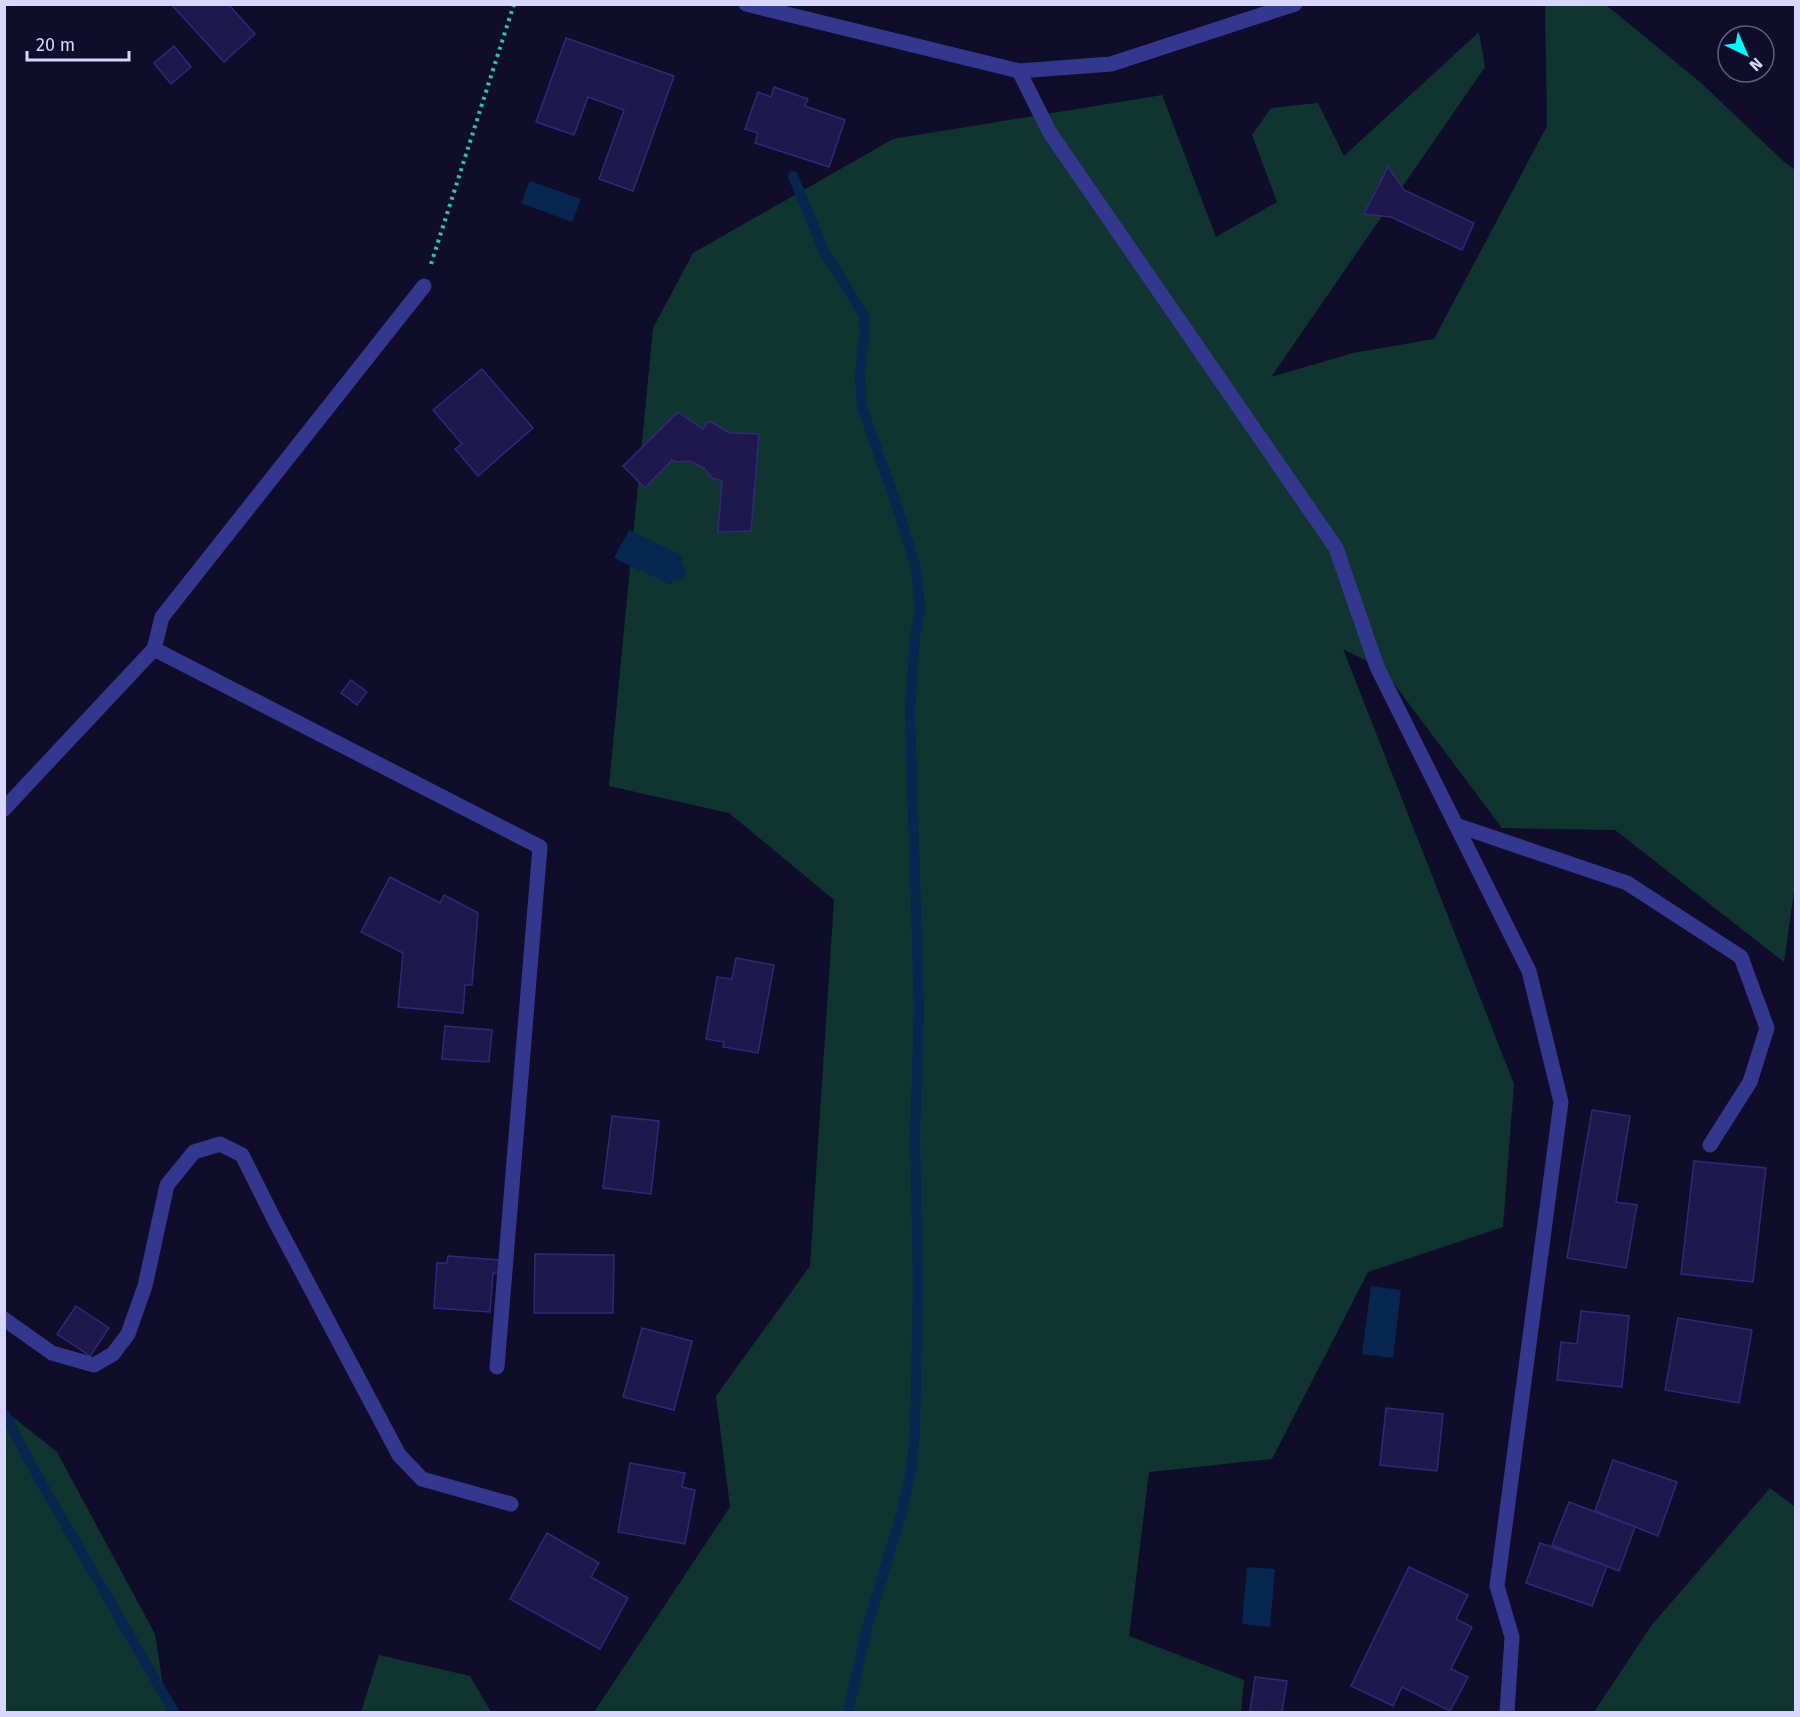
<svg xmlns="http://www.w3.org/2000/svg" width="1800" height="1717" viewBox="0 0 1800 1717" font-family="'Fira Sans',sans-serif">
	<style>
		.green { fill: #103531 }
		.water { fill: #072750 }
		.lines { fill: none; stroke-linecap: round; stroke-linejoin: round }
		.stream { stroke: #072750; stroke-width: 10 }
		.building { fill: #1f184d; stroke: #32277b; stroke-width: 1.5 }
		.path { stroke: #23c7b1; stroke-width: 4; stroke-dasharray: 3 4.5; stroke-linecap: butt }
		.lane { stroke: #34378e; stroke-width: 15 }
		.street { stroke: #34378e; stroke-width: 15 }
	</style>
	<rect width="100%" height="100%" fill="#100d2a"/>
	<g class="green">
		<path d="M1545,5H1606L1700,82L1782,160L1795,170L1796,877L1784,962L1615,830L1502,828L1383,669L1343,649L1514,1084L1503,1227L1368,1272L1272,1459L1149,1472L1129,1636L1244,1680L1241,1712H594L730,1507L716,1396L810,1266L834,900L729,813L609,786L653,328L693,253L893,139L1162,95L1216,237L1277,202L1252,135L1271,108L1318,103L1344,156L1479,32L1485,67L1271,377L1353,353L1434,339L1547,126Z"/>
		<path d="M4,1410L57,1452L155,1634L167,1712H5Z"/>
		<path d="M1770,1488L1795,1507V1712H1594L1651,1626Z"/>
		<path d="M379,1655L470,1676L491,1712H361Z"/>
	</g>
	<g class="water">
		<path d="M530,181L581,199L572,222L521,203Z"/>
		<path d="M629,530L683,556L681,562L687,573C683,580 681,580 674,580L671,585L614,558Z"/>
		<path d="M1371,1286L1401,1290L1393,1358L1362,1354Z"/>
		<path d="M1247,1567L1275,1569L1270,1627L1242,1624Z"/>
	</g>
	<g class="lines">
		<g class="stream">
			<path d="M793,176L824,251L864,315L865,338L862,352L860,379L862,407L894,497L916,567L920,610L915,637L910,710L919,1010L915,1137L918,1286L915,1430L912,1465L903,1508L867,1628L848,1712"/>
			<path d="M4,1413L42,1484L174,1712"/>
		</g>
	</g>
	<g class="building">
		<path d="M171,4H228L255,34L224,62Z"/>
		<path d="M566,38L674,76L633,191L599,179L624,110L588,97L574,135L536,122Z"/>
		<path d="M174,46L191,67L171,84L154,63Z"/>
		<path d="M774,87L808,99L805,106L845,120L829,167L755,143L758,133L745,129L758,92L771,97Z"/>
		<path d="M1388,167L1404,190L1474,223L1462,250L1391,217L1364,214Z"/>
		<path d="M482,369L533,428L478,476L455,449L462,444L433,410Z"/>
		<path d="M678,412L703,429L709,421L730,433L759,434L751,531L718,532L722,481L712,478L704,468L690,461L677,462L672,460L645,488L623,466Z"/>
		<path d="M351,680L367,692L357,705L341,693Z"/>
		<path d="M390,877L440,903L444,895L478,913L472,985H465L463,1013L398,1007L403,953L361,932Z"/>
		<path d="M736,958L774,965L758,1053L723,1047L724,1042L706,1039L717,977L732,979Z"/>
		<path d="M445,1026L492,1030L489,1062L442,1059Z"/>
		<path d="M1592,1110L1630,1116L1616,1202L1637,1205L1626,1268L1567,1258Z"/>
		<path d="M612,1116L659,1121L651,1194L603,1188Z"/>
		<path d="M1694,1161L1766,1168L1753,1282L1681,1274Z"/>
		<path d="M535,1254L614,1255L613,1313H534Z"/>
		<path d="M448,1256L499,1260L498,1274L493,1273L490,1312L434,1308L437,1263H447Z"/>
		<path d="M76,1306L109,1328L90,1356L57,1334Z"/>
		<path d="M1581,1311L1629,1316L1622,1387L1557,1380L1561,1342L1577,1344Z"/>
		<path d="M1678,1318L1752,1330L1739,1403L1665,1390Z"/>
		<path d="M642,1328L692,1341L674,1410L623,1397Z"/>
		<path d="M1386,1408L1443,1414L1437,1471L1380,1465Z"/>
		<path d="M1613,1460L1677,1482L1658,1536L1595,1511Z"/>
		<path d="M630,1463L685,1473L682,1487L695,1490L685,1544L618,1532Z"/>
		<path d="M1569,1502L1635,1527L1619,1571L1552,1545Z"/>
		<path d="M547,1533L599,1563L591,1577L628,1598L600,1649L510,1599Z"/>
		<path d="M1540,1543L1607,1566L1592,1606L1526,1583Z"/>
		<path d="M1409,1567L1468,1595L1456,1619L1472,1627L1451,1669L1468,1677L1450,1711L1402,1687L1393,1706L1351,1686Z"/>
		<path d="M1255,1677L1287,1681L1282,1712L1250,1711Z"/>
	</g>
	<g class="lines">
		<path class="path" d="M431,264L514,4"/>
		<g class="lane">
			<path d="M1019,71L1050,133L1336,548L1377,667L1529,971L1561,1102L1497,1586L1512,1637L1507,1712"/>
			<path d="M154,649L162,617L424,286"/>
			<path d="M1456,825L1627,883L1741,957L1767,1028L1750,1082L1710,1145"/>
			<path d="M4,1319L52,1353L94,1365L113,1354L128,1334L145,1286L167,1185L194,1152L220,1144L242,1155L275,1221L399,1455L422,1479L511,1504"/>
		</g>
		<g class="street">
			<path d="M746,4L1019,71L1111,64L1295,4"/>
			<path d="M4,809L154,649L540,847L497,1367"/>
		</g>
	</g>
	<rect width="1800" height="1717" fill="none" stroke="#d8d6ff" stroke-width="12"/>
	<g transform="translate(1746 54) rotate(136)"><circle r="28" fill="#100d2a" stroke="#605d7f" stroke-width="1.5"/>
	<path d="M0-4.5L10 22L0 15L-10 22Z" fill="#02f7ff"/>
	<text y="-9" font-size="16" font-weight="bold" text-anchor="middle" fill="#d8d6ff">N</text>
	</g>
	<path d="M27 51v9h102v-9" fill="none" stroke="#d8d6ff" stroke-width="3"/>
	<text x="36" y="51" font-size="18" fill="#d8d6ff" stroke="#100d2a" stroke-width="4.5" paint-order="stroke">20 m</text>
</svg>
